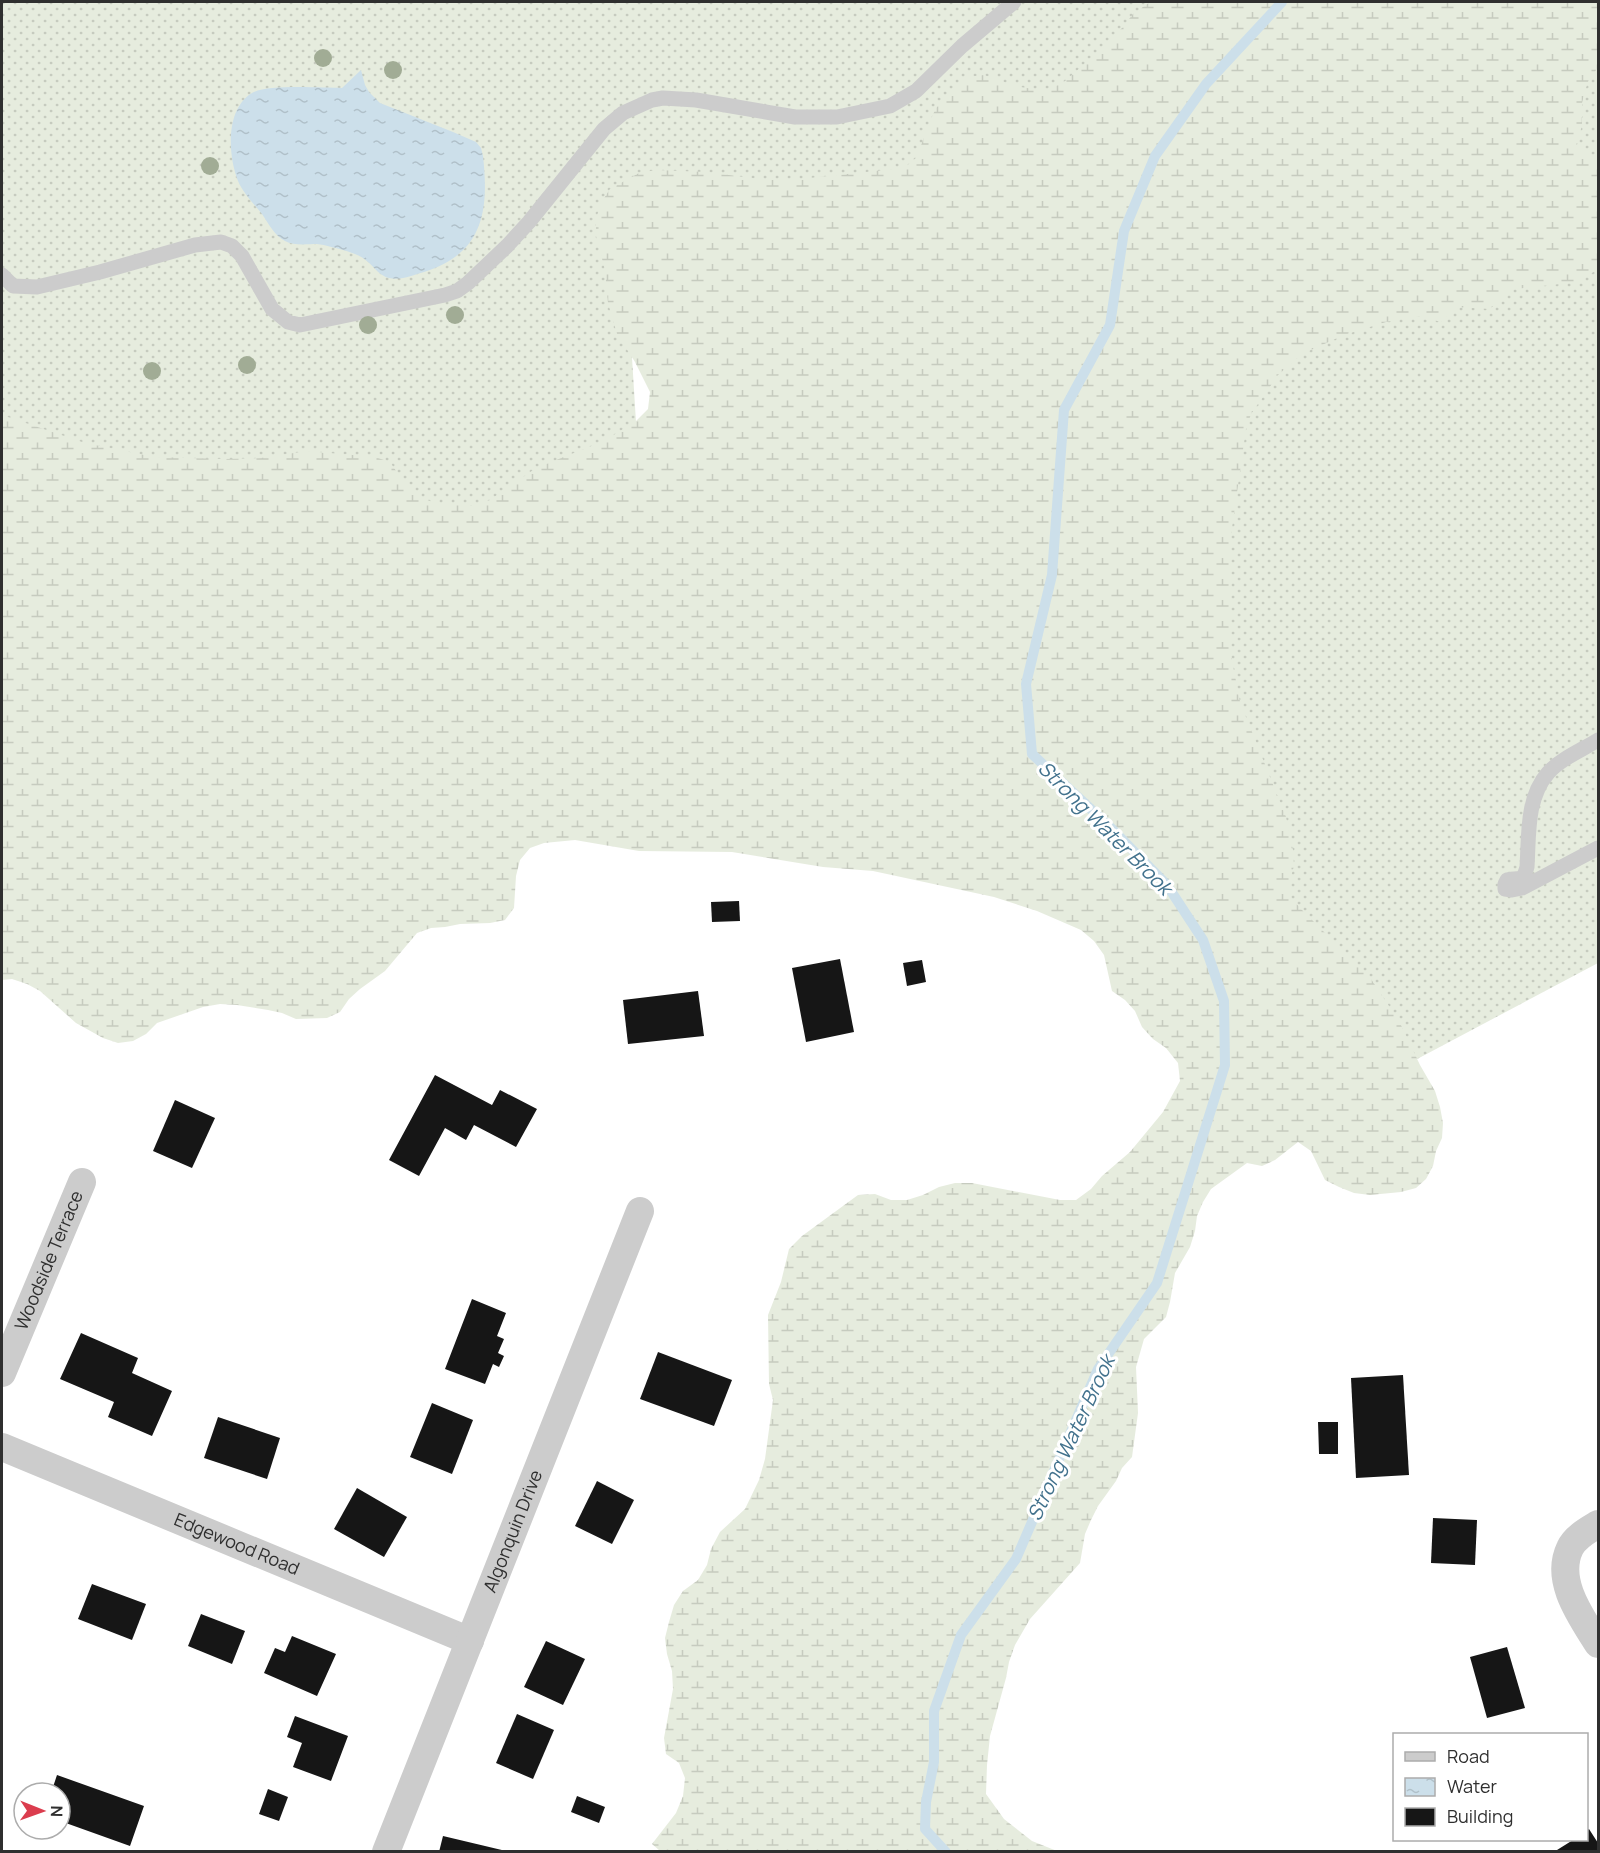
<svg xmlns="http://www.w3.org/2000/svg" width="1600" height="1853" viewBox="0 0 1600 1853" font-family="Manrope,sans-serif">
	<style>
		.grass { fill: url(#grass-dots) }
		.wetland { fill: url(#wetland-marsh) }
		.water { fill: url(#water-ripples) }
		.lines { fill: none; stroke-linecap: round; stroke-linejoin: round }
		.stream { stroke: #ccdfea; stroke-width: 10 }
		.building { fill: #161616 }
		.lane { stroke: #ccc; stroke-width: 15 }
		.street { stroke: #ccc; stroke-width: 28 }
		.tree { fill: #a1ac95 }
		.labels { text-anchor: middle; stroke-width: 6; stroke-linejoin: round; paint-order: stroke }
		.street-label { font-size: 18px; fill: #2f2f2f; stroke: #fff }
		.water-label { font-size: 20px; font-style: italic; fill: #42728d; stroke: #fff }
	</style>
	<defs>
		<pattern id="grass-dots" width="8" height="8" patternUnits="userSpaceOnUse" patternTransform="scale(1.5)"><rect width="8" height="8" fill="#e6ecde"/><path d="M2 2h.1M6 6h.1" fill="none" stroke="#c6cbbf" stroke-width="1.8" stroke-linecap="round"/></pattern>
		<pattern id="wetland-marsh" width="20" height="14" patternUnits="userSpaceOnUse" patternTransform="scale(1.5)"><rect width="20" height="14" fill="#e6ecde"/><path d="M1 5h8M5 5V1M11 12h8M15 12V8" fill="none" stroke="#c6cbbf"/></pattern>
		<pattern id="water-ripples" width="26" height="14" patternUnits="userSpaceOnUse" patternTransform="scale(1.5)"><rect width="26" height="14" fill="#ccdfea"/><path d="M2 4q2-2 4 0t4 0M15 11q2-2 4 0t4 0" fill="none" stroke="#b0c0c9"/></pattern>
	</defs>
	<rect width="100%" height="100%" fill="#fff"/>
	<path class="grass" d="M2,2H1598V963L1340,1100L626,260L639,471L578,546L2,451Z"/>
	<path class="wetland" d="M1150,2H1598V67L1588,82L1585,91L1582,103V125L1577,145L1598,162V269L1578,282L1515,289L1507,292L1490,309L1455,307L1441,322L1418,316L1386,322L1344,335L1302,354L1278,375L1251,414L1246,429L1230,542L1229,634L1230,650L1240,702L1286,817L1293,850L1294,866L1290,880L1289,895L1300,908L1371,979L1399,1021L1420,1065L1435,1091L1440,1107L1443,1123L1442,1138L1436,1151L1433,1166L1426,1179L1416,1188L1401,1192L1370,1195L1354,1193L1339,1187L1325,1180L1311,1151L1298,1142L1275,1160L1262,1166L1247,1163L1211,1189L1203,1202L1197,1216L1195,1231L1190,1247L1175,1273L1170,1302L1166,1317L1144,1339L1136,1367L1138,1413L1132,1457L1122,1468L1116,1481L1098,1506L1091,1520L1085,1534L1080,1563L1030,1619L1015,1645L1009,1662L1006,1678L990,1736L987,1765L986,1794L1004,1819L1032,1841L1057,1851H660L652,1844L676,1813L683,1796L685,1778L679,1763L666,1754L664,1738L673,1689L672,1671L667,1654L665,1638L669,1622L674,1605L683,1591L698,1580L707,1565L711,1549L720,1532L745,1509L759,1480L765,1459L773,1400L769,1384L768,1315L781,1282L789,1249L802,1236L858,1195L875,1194L891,1200H907L923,1195L939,1187L955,1183H972L1060,1200H1076L1091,1189L1102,1176L1130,1152L1163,1112L1180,1081L1178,1063L1166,1048L1153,1039L1142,1027L1135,1011L1125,1000L1112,991L1104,955L1094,941L1081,930L1037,911L994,897L873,871L823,867L732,852L639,851L575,840L544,843L530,848L520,860L516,876L514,908L505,920L490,923L460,924L445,927L431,928L417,933L385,971L360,989L349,999L340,1012L327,1018L296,1019L282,1013L268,1010L237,1005L220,1004L203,1007L157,1023L146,1034L133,1041L118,1043L103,1038L76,1023L40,991L27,984L12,979L2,980V415L85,443L154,457L225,459L261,458L307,451L375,457L390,462L409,490L424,499L439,504L473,506L490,500L536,468L604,441L636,421L648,409L650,392L635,362L617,334L608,303L605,270L596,236V219L601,203L610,189L639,173L656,170L706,172L759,179H800L904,168L917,157L929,123L936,108L954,88L968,77L984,75L1015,86L1033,89H1050L1065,81L1080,68L1122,28L1133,14Z"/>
	<path class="water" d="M361,70L365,85L369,92L380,103L453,132L476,142L481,148L483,156C489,210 484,253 424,272C413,275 401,281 389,278C380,276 374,267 368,262C361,255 352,253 343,250C335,248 326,245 317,244C307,244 294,246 285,241C275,236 268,223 262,214C254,204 243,193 238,181C228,156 225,109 252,93C267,84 322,88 342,88Z"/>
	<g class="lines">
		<path class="stream" d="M946,1852L925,1829L926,1802L934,1762V1711L961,1635L1016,1559L1098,1369L1157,1283L1225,1065L1224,1001L1203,940L1167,885L1111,828L1032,754L1026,684L1052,575L1064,410L1110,325L1124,231L1155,156L1206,84L1282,2"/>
	</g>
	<g class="building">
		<path d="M739,901L740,921L712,922L711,902Z"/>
		<path d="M840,959L854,1032L806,1042L792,968Z"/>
		<path d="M922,960L926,982L907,986L903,963Z"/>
		<path d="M698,991L704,1036L628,1044L623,1000Z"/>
		<path d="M435,1075L492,1105L500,1090L537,1109L516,1147L474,1125L466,1140L445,1128L419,1176L389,1160Z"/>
		<path d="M175,1100L215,1118L192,1168L153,1151Z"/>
		<path d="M472,1299L506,1313L497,1336L504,1339L498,1353L504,1356L499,1367L493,1364L485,1384L445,1369Z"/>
		<path d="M81,1333L138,1358L132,1373L172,1391L152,1436L108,1417L114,1402L60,1379Z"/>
		<path d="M658,1352L732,1380L714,1426L640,1399Z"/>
		<path d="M1403,1375L1409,1475L1356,1478L1351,1378Z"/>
		<path d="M432,1403L473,1420L452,1474L410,1457Z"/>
		<path d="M218,1417L280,1438L267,1479L204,1458Z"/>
		<path d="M1318,1422H1338V1454H1319Z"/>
		<path d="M597,1481L634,1500L612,1544L575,1526Z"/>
		<path d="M357,1488L407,1517L384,1557L334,1529Z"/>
		<path d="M1433,1518L1477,1520L1475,1565L1431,1563Z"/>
		<path d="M92,1584L146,1604L132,1640L78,1619Z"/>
		<path d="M201,1614L245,1631L232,1664L188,1646Z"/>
		<path d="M292,1636L336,1654L317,1696L264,1673L275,1648L285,1652Z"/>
		<path d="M546,1641L585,1659L563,1705L524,1687Z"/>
		<path d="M1507,1647L1525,1708L1487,1718L1470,1657Z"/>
		<path d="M517,1714L554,1730L533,1779L496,1763Z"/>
		<path d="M295,1716L348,1736L331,1781L293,1767L302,1743L287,1737Z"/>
		<path d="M57,1775L144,1806L130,1846L63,1822L68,1810L60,1807V1793H51Z"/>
		<path d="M268,1789L288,1797L279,1821L259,1814Z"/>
		<path d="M577,1796L605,1807L599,1823L571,1812Z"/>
		<path d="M1589,1829L1598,1843V1852H1558L1557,1850L1573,1840H1586V1831Z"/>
		<path d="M443,1836L506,1851V1852H439Z"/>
	</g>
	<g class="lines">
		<g class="lane">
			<path d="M2,275L13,286L37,287L100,272L195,245L221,242L232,246L242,256L272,309L288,322L300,325L445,295L457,291L468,283L507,246L529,222L604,129L623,113L652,100L663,98L696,100L795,117H837L890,106L916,91L962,46L1014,2"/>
			<path d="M1598,740C1582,750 1560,759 1548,773C1526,798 1529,836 1527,867C1522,884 1520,876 1507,880L1505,884V889L1512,890L1522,888L1598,848"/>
		</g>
		<g class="street">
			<path id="s1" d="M2,1373L82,1182"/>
			<path id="s2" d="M2,1447L470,1641"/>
			<path d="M1598,1524C1588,1530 1575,1537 1570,1548C1554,1581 1582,1618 1598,1644"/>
			<path id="s3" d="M386,1852L640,1211"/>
		</g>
	</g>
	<g class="tree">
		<circle cx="323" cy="58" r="9"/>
		<circle cx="393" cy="70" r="9"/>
		<circle cx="210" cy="166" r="9"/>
		<circle cx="455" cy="315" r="9"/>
		<circle cx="368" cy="325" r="9"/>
		<circle cx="247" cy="365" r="9"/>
		<circle cx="152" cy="371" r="9"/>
	</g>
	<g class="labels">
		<g class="street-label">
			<text dy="6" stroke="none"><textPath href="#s1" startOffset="122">Woodside Terrace</textPath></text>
			<text dy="6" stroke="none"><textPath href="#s3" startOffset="345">Algonquin Drive</textPath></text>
			<text dy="6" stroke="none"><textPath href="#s2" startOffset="254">Edgewood Road</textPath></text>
		</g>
		<g class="water-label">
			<text transform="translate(1105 828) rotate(45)" y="7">Strong Water Brook</text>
			<text transform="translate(1071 1438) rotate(-65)" y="7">Strong Water Brook</text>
		</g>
	</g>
	<rect width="1600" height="1853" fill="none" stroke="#2f2f2f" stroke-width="6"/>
	<rect x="1393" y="1733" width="195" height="108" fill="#ffffff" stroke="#acacac" stroke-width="1.5"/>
	<rect x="1405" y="1752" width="30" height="9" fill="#cccccc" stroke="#acacac" stroke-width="1.5"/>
	<text x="1447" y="1763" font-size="18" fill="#2f2f2f">Road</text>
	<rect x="1405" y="1778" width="30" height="18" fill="url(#water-ripples)" stroke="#acacac" stroke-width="1.5"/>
	<text x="1447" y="1793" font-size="18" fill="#2f2f2f">Water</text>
	<rect x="1405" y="1808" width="30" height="18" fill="#161616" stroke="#acacac" stroke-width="1.5"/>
	<text x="1447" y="1823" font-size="18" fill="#2f2f2f">Building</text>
	<g transform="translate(42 1811) rotate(91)"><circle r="28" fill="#ffffff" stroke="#acacac" stroke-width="1.5"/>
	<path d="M0-4.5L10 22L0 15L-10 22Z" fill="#db3d4e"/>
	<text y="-9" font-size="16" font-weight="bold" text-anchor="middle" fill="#2f2f2f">N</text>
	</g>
</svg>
